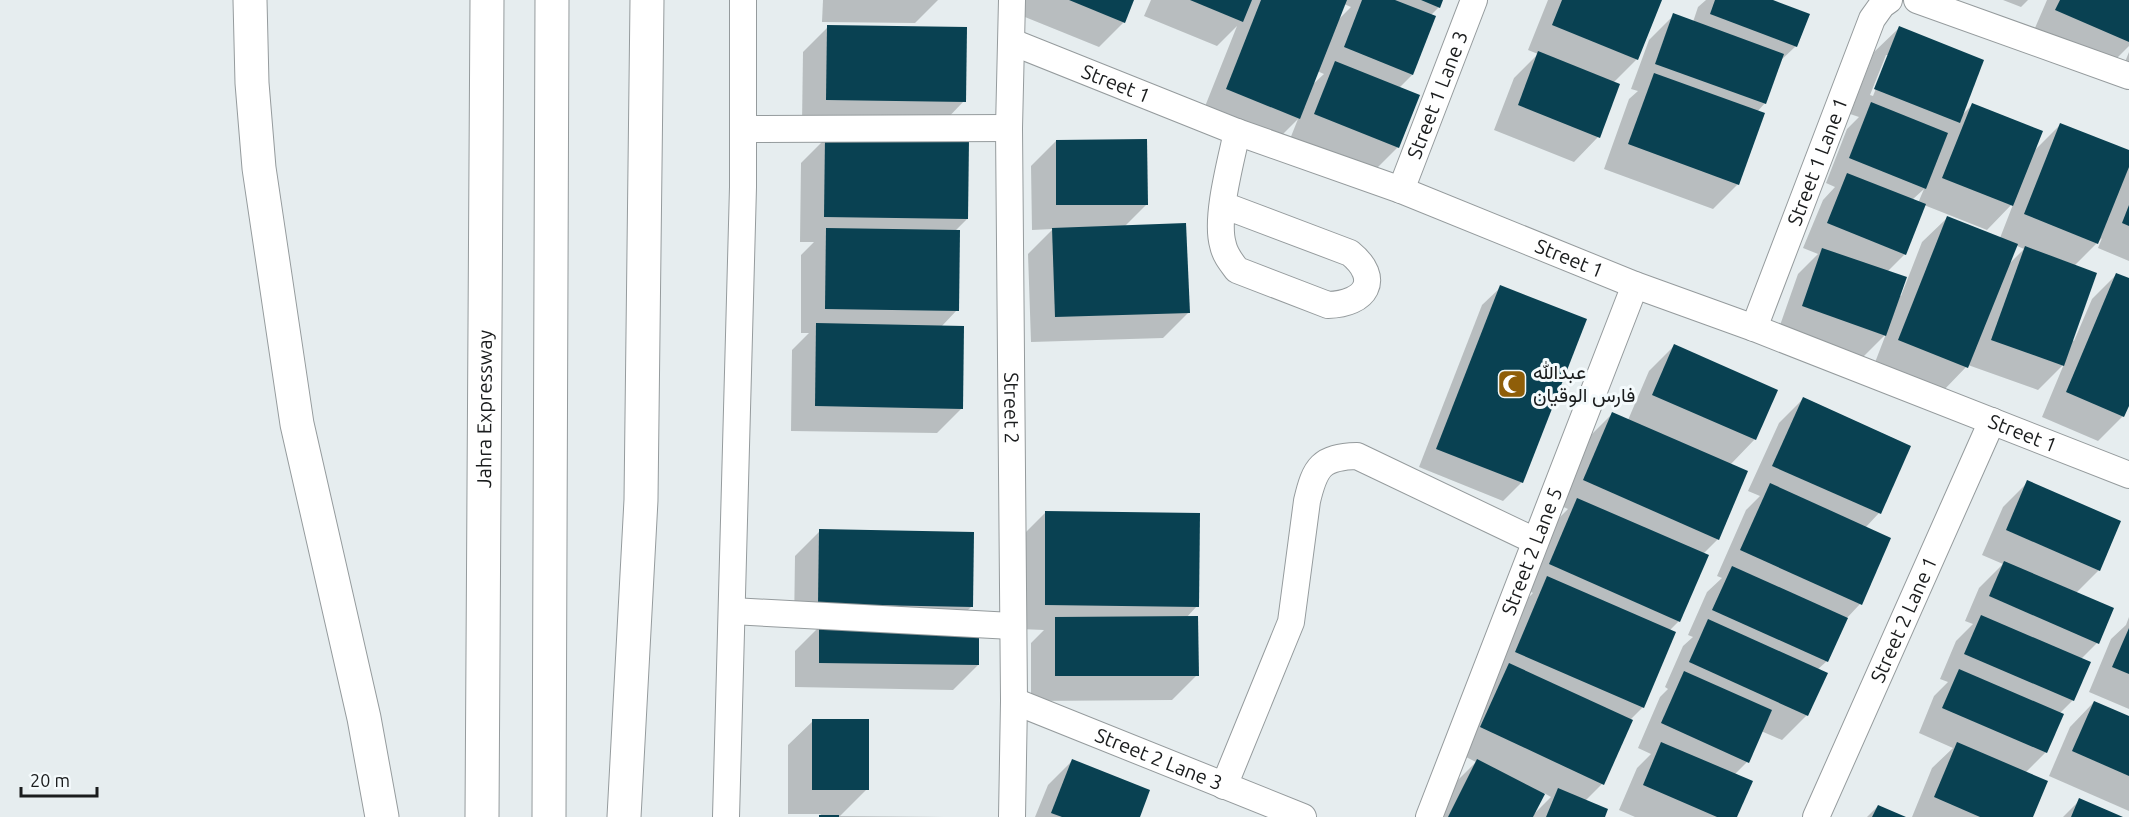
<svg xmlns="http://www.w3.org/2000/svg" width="2129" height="817" viewBox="0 0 2129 817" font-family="Ubuntu,Vazirmatn,sans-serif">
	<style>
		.shadow { fill: #0003; fill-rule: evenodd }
		.building { fill: #094152 }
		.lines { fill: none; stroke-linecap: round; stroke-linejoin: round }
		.minor-casing { stroke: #959b9d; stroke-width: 28 }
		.highway-casing { stroke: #959b9d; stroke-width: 35 }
		.minor { stroke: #fff; stroke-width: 26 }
		.highway { stroke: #fff; stroke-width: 33 }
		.labels { text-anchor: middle; stroke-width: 6; stroke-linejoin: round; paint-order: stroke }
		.street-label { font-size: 20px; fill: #1a1c1d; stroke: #f4fafc }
		.poi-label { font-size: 20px; fill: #1a1c1d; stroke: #f4fafc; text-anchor: start }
	</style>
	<rect width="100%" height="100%" fill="#e6edef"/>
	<g class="shadow">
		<path d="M823,0H938L915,23L822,22Z"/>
		<path d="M1025,0H1133L1124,22L1099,47L1020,15Z"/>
		<path d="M1151,0H1442L1439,7L1430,16L1434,17L1412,75L1399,88L1398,147L1373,172L1290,139L1298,119L1274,143L1202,114L1237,26L1217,46L1144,16ZM1344,4L1351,7L1337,21ZM1317,71L1324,74L1311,86Z"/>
		<path d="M1548,0H1660L1637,59L1613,83L1598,137L1574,162L1494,130L1514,78L1538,54L1528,50Z"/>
		<path d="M1706,0H1768L1796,46L1779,62L1765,103L1757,112L1738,184L1713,209L1604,169L1629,99L1638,91L1631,89L1649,40L1674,15L1693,22L1698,7Z"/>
		<path d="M2003,0H2028L2021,7Z"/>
		<path d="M2047,0H2129V46L2107,68L2032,35Z"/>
		<path d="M828,27L964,101L940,126L802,124L803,52Z"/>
		<path d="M1899,28L1961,116L1972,105L2033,152L2060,125L2129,152V261L2098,248L2102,238L2074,266L2072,340L2074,341L2092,299L2116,275L2129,280V402L2123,416L2098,441L2042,417L2064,364L2038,390L1968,365L1942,392L1874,365L1886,334L1860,360L1778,331L1798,274L1818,254L1803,248L1823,200L1835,187L1826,183L1847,129L1859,117L1850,114L1874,52ZM1886,55H1889L1873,96L1870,95ZM1924,189L1918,203L1912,200ZM2014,202L2000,238L1947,218L1922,242L1901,296L1899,295L1887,272L1905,254L1924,205L1987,230ZM2015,245L2024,249L2007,266Z"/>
		<path d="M2129,52V64L2125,62Z"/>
		<path d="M826,138L967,219L954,232L957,310L941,327L962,408L937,433L791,431L792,350L809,333H801V255L814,242H800L801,163Z"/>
		<path d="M1056,141L1147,204L1124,227L1188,313L1163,338L1031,342L1028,254L1053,229L1032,230L1031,166Z"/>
		<path d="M1501,287L1522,482L1503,501L1419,467L1482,305Z"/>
		<path d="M1674,346L1755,439L1730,465L1718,539L1703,554L1679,621L1669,631L1643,707L1630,720L1602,784L1585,801L1603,817H1437L1452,786L1476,762L1456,752L1523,603L1533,593L1525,589L1553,524L1568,509L1559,505L1588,438L1613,413L1628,420L1649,371ZM1544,793L1551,797L1533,815Z"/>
		<path d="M1804,398L1910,446L1879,513L1865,528L1860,604L1846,619L1827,661L1817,670L1807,715L1782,740L1761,731L1747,762L1734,775L1736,817H1635L1619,810L1637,768L1651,754L1638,748L1660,697L1668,689L1665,687L1683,646L1693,637L1688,635L1707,592L1722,578L1717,576L1746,510L1760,496L1748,491L1779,423Z"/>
		<path d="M2028,482L2099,570L2076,593L2097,643L2081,659L2073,700L2059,714L2046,752L2025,773L2031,817H1912L1932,768L1953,748L1919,733L1934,696L1948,682L1940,679L1956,641L1973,624L1965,621L1979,588L2003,564L1982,555L2003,507Z"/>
		<path d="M1046,512L1197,606L1186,618L1197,675L1172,700L1031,701V643L1044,630L1020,629L1021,537Z"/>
		<path d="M820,531L972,606L950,628L978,665L953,690L795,687V651L817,629L794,628L795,556Z"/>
		<path d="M2129,617V709L2089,692L2111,639L2126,625Z"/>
		<path d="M2094,702L2129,717V811L2049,776L2070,727Z"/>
		<path d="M813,721L867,789L840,816L945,817H819L821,814H788V745Z"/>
		<path d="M1073,760L1138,817H1035L1048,785Z"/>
		<path d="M2080,800L2119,817H2063Z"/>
		<path d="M1878,806L1902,817H1867Z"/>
	</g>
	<g class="building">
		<path d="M1069,0H1134L1125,23Z"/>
		<path d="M1190,0H1252L1243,22Z"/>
		<path d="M1261,0H1347L1300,119L1226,89Z"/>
		<path d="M1362,0H1395L1436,16L1413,75L1344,47Z"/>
		<path d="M1421,0H1443L1440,8Z"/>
		<path d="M1562,0H1662L1638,60L1552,25Z"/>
		<path d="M1715,0H1773L1810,14L1797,47L1710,14Z"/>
		<path d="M2060,0H2129V42L2055,10Z"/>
		<path d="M1673,13L1784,54L1766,104L1655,64Z"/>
		<path d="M827,25L967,27L966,102L826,100Z"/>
		<path d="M1899,26L1984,60L1960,123L1874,89Z"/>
		<path d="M1538,51L1620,84L1600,138L1518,105Z"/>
		<path d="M1335,61L1420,95L1399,148L1314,114Z"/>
		<path d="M1654,73L1765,113L1739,185L1628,144Z"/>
		<path d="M1871,102L1948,133L1926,189L1849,158Z"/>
		<path d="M1972,103L2043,131L2013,206L1942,178Z"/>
		<path d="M2060,123L2129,150V167L2098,244L2024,214Z"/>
		<path d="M825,137L969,139L968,219L824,217Z"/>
		<path d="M1147,139L1148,205H1056V140Z"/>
		<path d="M1847,173L1926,204L1906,255L1827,223Z"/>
		<path d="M2129,205V226L2122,223Z"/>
		<path d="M1947,216L2018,244L1968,368L1898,340Z"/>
		<path d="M1186,223L1190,313L1055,317L1052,228Z"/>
		<path d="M826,228L960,230L959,311L825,309Z"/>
		<path d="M2025,246L2097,273L2064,366L1991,340Z"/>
		<path d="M1822,248L1907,277L1886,336L1802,306Z"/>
		<path d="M2116,273L2129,278V406L2124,417L2066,392Z"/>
		<path d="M1500,285L1587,319L1523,483L1436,449Z"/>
		<path d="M816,323L964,326L963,409L815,406Z"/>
		<path d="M1674,344L1778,390L1756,440L1652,395Z"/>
		<path d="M1803,397L1911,446L1881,514L1772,466Z"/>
		<path d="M1612,412L1748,471L1719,540L1583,480Z"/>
		<path d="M2027,480L2121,521L2100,571L2006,530Z"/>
		<path d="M1770,483L1891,538L1862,605L1740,550Z"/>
		<path d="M1577,498L1709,555L1680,622L1549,564Z"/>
		<path d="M1045,511L1200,513L1199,607L1045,605Z"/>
		<path d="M819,529L974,532L973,607L818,604Z"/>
		<path d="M2004,561L2114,608L2099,644L1989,596Z"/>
		<path d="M1732,566L1848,618L1828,662L1712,610Z"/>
		<path d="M1547,576L1676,632L1644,708L1515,652Z"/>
		<path d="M1981,615L2091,662L2074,701L1964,654Z"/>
		<path d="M1198,616L1199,676H1055V617Z"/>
		<path d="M1708,619L1828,673L1808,716L1689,662Z"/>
		<path d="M819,624L979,627V665L819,663Z"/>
		<path d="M2129,628V674L2112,667Z"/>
		<path d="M1509,663L1633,720L1604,785L1480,727Z"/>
		<path d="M1959,669L2064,714L2047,753L1942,708Z"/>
		<path d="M1684,671L1772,710L1749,763L1661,723Z"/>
		<path d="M2094,701L2129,716V776L2072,751Z"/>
		<rect x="812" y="719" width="57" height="71"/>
		<path d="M1661,742L1753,781L1737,817H1717L1643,785Z"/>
		<path d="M1957,742L2048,781L2033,817H1980L1934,797Z"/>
		<path d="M1072,759L1150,790L1140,817H1062L1051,813Z"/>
		<path d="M1477,759L1545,794L1533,817H1448Z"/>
		<path d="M1558,788L1608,809L1605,817H1546Z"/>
		<path d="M2079,798L2123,817H2071Z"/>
		<path d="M1878,805L1906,817H1872Z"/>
		<rect x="819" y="815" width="20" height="2"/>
	</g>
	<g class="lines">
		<g class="minor-casing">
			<g id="minor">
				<path id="s1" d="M1012,0L1009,128L1014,701L1012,817"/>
				<path d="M1917,0L2129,76"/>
				<path id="s2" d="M1012,42L1237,132L1401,190L1635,285L1754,328L2129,475"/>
				<path d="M743,129L1009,128"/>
				<path id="s3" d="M1401,190L1474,0"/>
				<path d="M1223,205L1350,253C1382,279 1366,304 1328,305L1237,270C1231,262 1225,255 1223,245C1215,218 1231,161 1237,132"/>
				<path id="s4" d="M1754,328L1872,19L1882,5L1889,0"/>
				<path d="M732,611L1012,626"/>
				<path id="s5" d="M1014,701L1303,817"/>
				<path d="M1224,786L1291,622L1307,501C1315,467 1321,457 1357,456L1535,541"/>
				<path d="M726,817L743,187V0"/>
				<path id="s6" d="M1429,817L1635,285"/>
				<path id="s7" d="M1816,817L1992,421"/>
			</g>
		</g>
		<g class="highway-casing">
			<g id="highway">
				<path d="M250,0L252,83L259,168L297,424L364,718L382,817"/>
				<path id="s8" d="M482,817L487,0"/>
				<path d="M549,817L552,0"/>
				<path d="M624,817L641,500L647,0"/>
			</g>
		</g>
		<use href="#minor" class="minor"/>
		<use href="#highway" class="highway"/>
	</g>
	<defs>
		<g id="mosque-square" transform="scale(1.5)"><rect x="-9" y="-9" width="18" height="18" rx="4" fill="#8f5e09" stroke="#f4fafc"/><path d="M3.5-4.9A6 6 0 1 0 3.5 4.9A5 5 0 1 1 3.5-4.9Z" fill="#fff"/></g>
	</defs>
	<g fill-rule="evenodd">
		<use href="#mosque-square" x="1512" y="384"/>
	</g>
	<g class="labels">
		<g class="street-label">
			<text dy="7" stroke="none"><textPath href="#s2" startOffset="112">Street 1</textPath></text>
			<text dy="7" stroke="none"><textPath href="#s3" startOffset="102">Street 1 Lane 3</textPath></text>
			<text dy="7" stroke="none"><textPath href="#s4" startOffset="178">Street 1 Lane 1</textPath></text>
			<text dy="7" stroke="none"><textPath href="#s2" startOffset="598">Street 1</textPath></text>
			<text dy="7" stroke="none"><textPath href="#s1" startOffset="408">Street 2</textPath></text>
			<text dy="7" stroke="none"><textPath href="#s8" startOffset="408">Jahra Expressway</textPath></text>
			<text dy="7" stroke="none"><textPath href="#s2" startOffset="1084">Street 1</textPath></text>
			<text dy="7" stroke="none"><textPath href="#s6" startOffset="285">Street 2 Lane 5</textPath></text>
			<text dy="7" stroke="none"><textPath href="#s7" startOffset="216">Street 2 Lane 1</textPath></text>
			<text dy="7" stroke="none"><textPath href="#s5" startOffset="156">Street 2 Lane 3</textPath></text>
		</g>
		<g class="poi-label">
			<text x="1533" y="379">عبدالله<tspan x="1533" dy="23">فارس الوقيان</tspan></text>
		</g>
	</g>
	<path d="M21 787v9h76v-9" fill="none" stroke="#1a1c1d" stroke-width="3"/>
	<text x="30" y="787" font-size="18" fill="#1a1c1d" stroke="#f4fafc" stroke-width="4.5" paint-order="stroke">20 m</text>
</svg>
